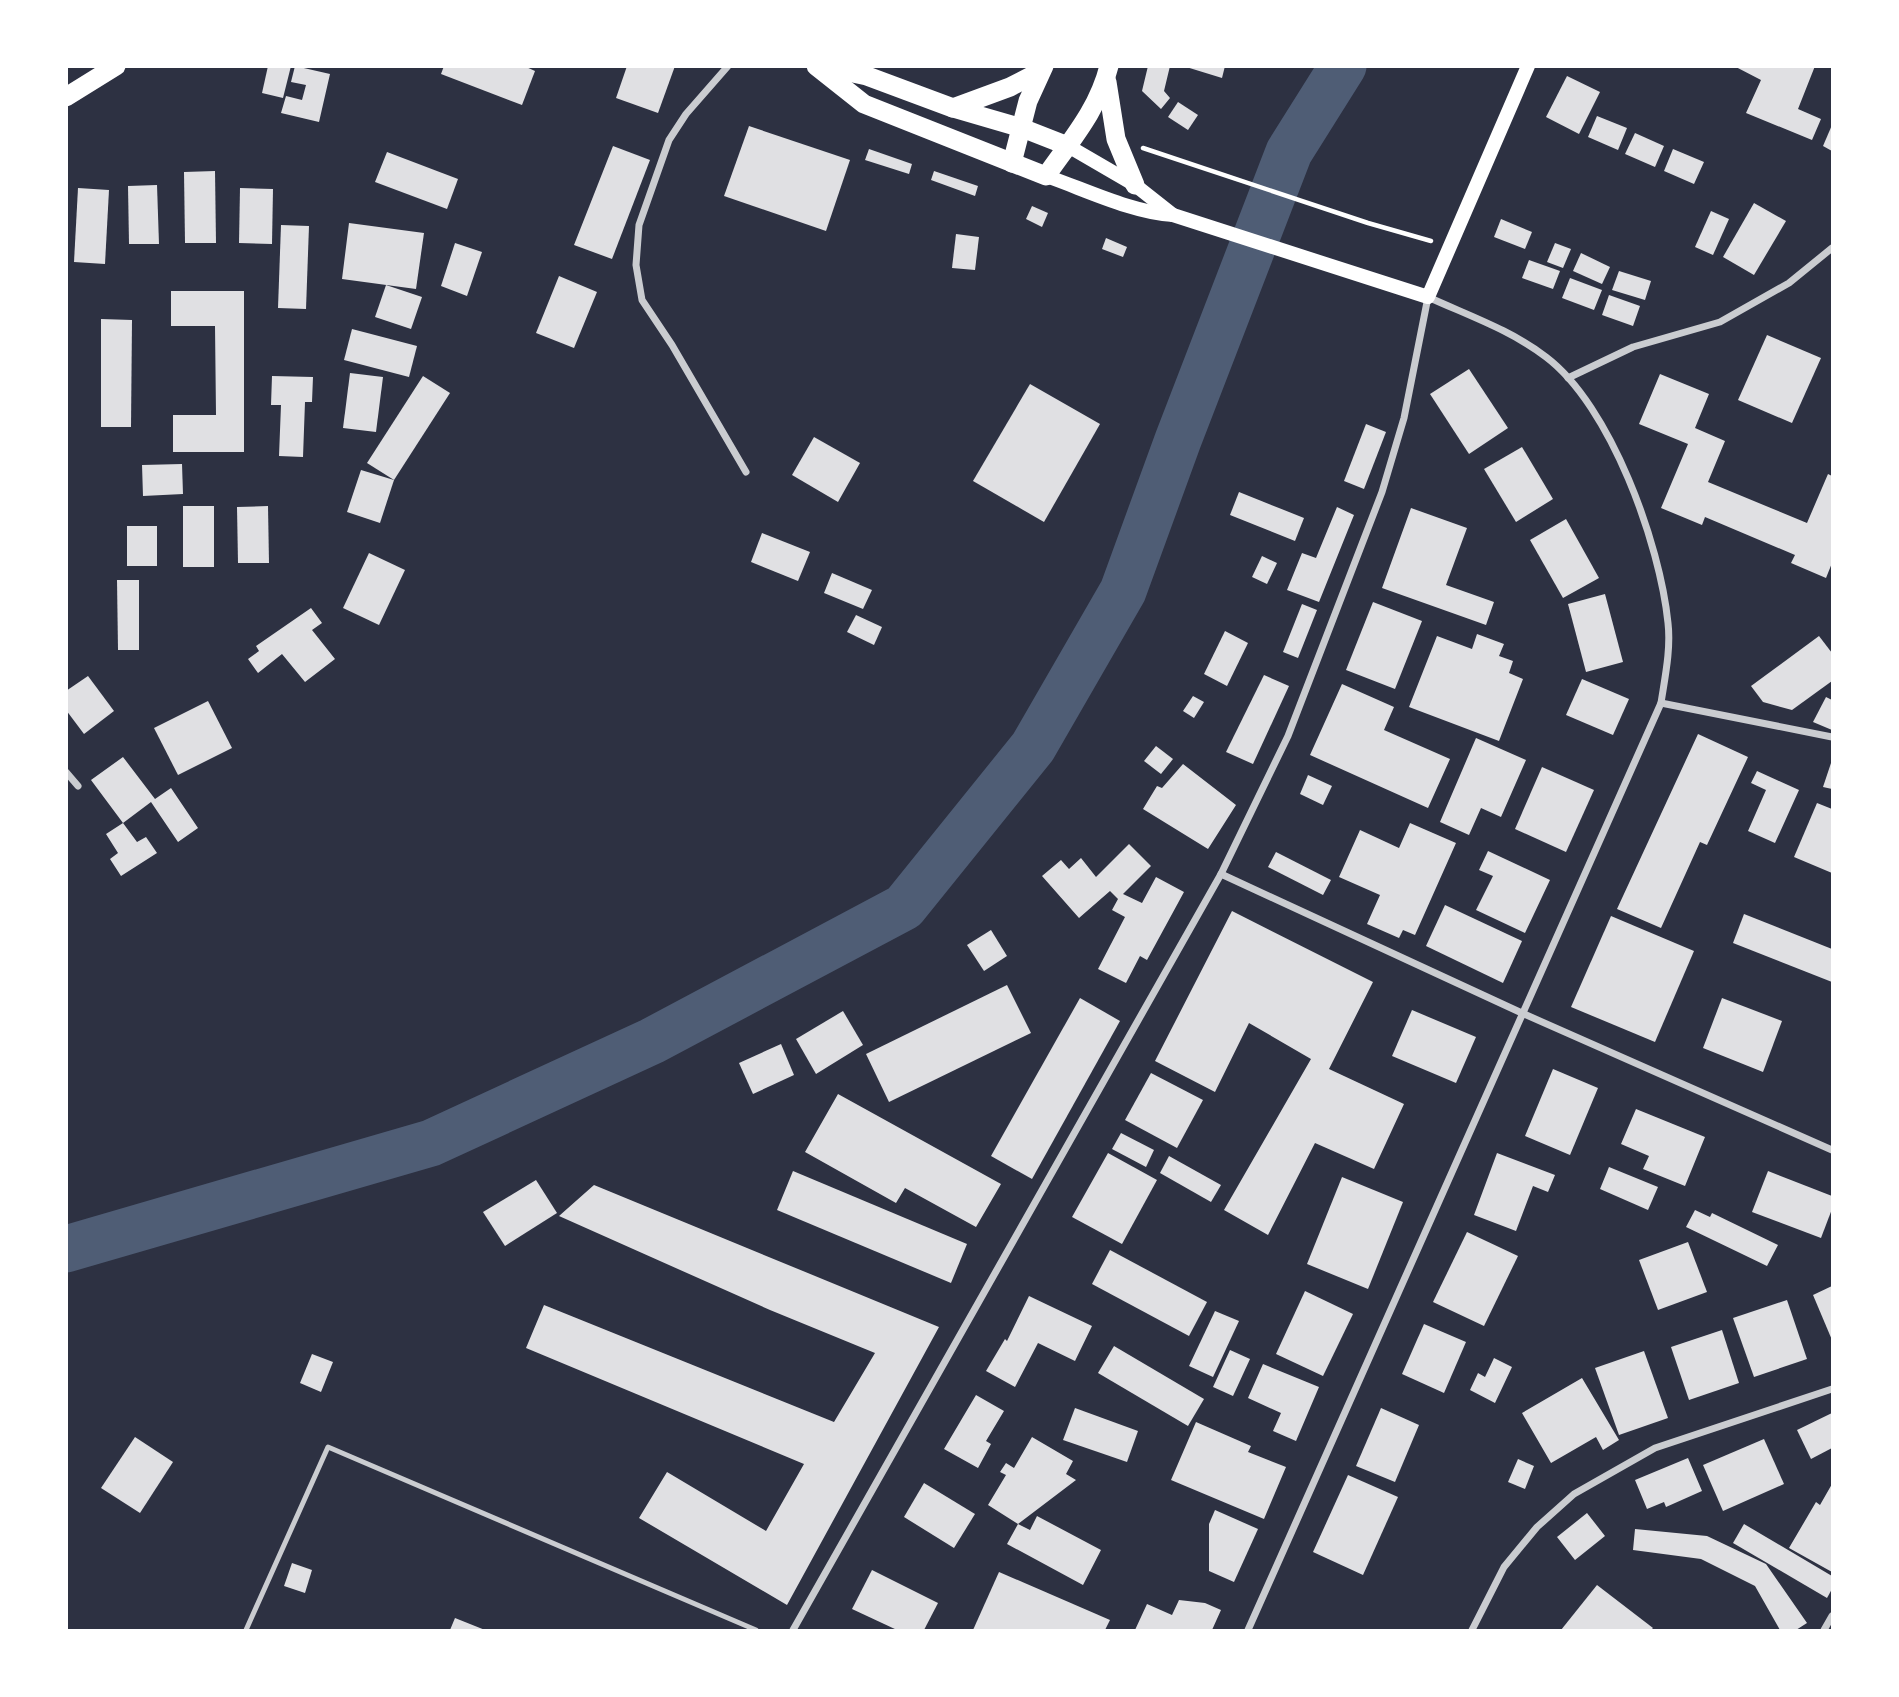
<svg xmlns="http://www.w3.org/2000/svg" width="1899" height="1697" viewBox="0 0 1899 1697" font-family="Poppins,sans-serif">
	<style>
		.lines { fill: none; stroke-linecap: round; stroke-linejoin: round }
		.river { stroke: #4f5d75; stroke-width: 47 }
		.building { fill: #e0e0e3 }
		.path { stroke: #fff; stroke-width: 4.5 }
		.service { stroke: #caccd0; stroke-width: 5 }
		.minor { stroke: #caccd0; stroke-width: 7 }
		.secondary { stroke: #fff; stroke-width: 14 }
		.trunk { stroke: #fff; stroke-width: 19 }
	</style>
	<rect width="100%" height="100%" fill="#2d3142"/>
	<g class="lines">
		<path class="river" d="M66,1249L431,1143L652,1041L904,907L1033,747L1123,591L1178,440L1289,152L1343,66"/>
	</g>
	<g class="building">
		<path d="M268,66H291L283,98L262,93Z"/>
		<path d="M295,66L330,74L319,122L281,113L286,96L302,100L306,85L291,82Z"/>
		<path d="M444,66H524L535,71L522,105L441,74Z"/>
		<path d="M627,66H675L658,113L616,98Z"/>
		<path d="M1148,66H1170L1164,91L1170,98L1161,109L1142,91Z"/>
		<path d="M1183,66H1225L1222,78Z"/>
		<path d="M1734,66H1815L1798,109L1821,119L1812,140L1746,113L1761,80Z"/>
		<path d="M1567,76L1600,92L1579,134L1546,117Z"/>
		<path d="M1178,102L1198,115L1188,130L1168,117Z"/>
		<path d="M1597,116L1627,128L1618,150L1588,137Z"/>
		<path d="M1832,125V151L1823,146Z"/>
		<path d="M749,126L850,160L826,231L724,196Z"/>
		<path d="M1635,133L1664,146L1655,167L1625,154Z"/>
		<path d="M613,146L650,160L612,259L574,245Z"/>
		<path d="M869,149L912,164L909,174L865,160Z"/>
		<path d="M1673,149L1704,162L1694,184L1664,171Z"/>
		<path d="M387,152L458,179L447,209L375,182Z"/>
		<path d="M215,171L216,243H185L184,172Z"/>
		<path d="M934,171L978,186L975,196L931,180Z"/>
		<path d="M157,185L159,244H129L128,186Z"/>
		<path d="M78,188L109,190L105,264L74,262Z"/>
		<path d="M240,188L273,189L272,244L239,243Z"/>
		<path d="M1754,203L1786,221L1754,275L1723,257Z"/>
		<path d="M1032,206L1048,213L1042,227L1026,219Z"/>
		<path d="M1711,211L1729,219L1713,255L1695,247Z"/>
		<path d="M1501,219L1532,232L1525,249L1494,237Z"/>
		<path d="M349,223L424,233L416,289L342,279Z"/>
		<path d="M281,225L309,226L306,309L278,308Z"/>
		<path d="M956,234L979,237L975,270L952,268Z"/>
		<path d="M1106,238L1127,247L1123,257L1102,249Z"/>
		<path d="M455,243L482,252L467,296L441,286Z"/>
		<path d="M1555,243L1571,249L1563,268L1547,262Z"/>
		<path d="M1581,253L1610,267L1602,284L1573,271Z"/>
		<path d="M1529,260L1560,271L1553,289L1522,278Z"/>
		<path d="M1619,271L1651,281L1645,300L1612,290Z"/>
		<path d="M559,276L597,292L574,348L536,333Z"/>
		<path d="M1570,278L1602,290L1594,310L1562,298Z"/>
		<path d="M386,285L422,297L411,329L375,317Z"/>
		<path d="M171,291H244V452H173V415H216L215,326H171Z"/>
		<path d="M1609,295L1640,306L1633,326L1602,315Z"/>
		<path d="M101,319L132,320L131,427H101Z"/>
		<path d="M352,329L417,346L409,377L344,360Z"/>
		<path d="M1767,335L1821,358L1792,423L1738,400Z"/>
		<path d="M1469,369L1508,428L1469,454L1430,394Z"/>
		<path d="M350,373L383,377L376,432L343,428Z"/>
		<path d="M1660,374L1709,394L1695,428L1725,441L1708,482L1807,523L1828,474L1832,476V563L1826,578L1791,563L1795,555L1705,517L1702,525L1661,508L1688,444L1639,424Z"/>
		<path d="M272,376L313,377L312,402H305L303,457L279,456L281,405H271Z"/>
		<path d="M423,376L450,393L394,480L367,463Z"/>
		<path d="M1030,384L1100,424L1044,522L973,481Z"/>
		<path d="M1366,424L1386,432L1364,489L1344,481Z"/>
		<path d="M814,437L860,463L838,502L792,475Z"/>
		<path d="M1522,447L1553,499L1516,522L1484,469Z"/>
		<path d="M182,464L183,494L143,496L142,465Z"/>
		<path d="M361,470L394,480L380,523L347,512Z"/>
		<path d="M1239,492L1304,518L1295,541L1230,515Z"/>
		<rect x="183" y="506" width="31" height="61"/>
		<path d="M268,506L269,563H238L237,507Z"/>
		<path d="M1337,507L1354,515L1319,602L1287,590L1302,553L1316,558Z"/>
		<path d="M1411,508L1467,528L1446,585L1494,602L1486,625L1382,588Z"/>
		<path d="M1566,519L1599,578L1563,598L1530,540Z"/>
		<rect x="127" y="526" width="30" height="40"/>
		<path d="M762,533L810,552L798,581L751,562Z"/>
		<path d="M369,553L405,570L379,625L343,608Z"/>
		<path d="M1262,556L1277,563L1267,584L1252,577Z"/>
		<path d="M832,573L872,590L863,609L824,593Z"/>
		<path d="M117,580H139V650H118Z"/>
		<path d="M1605,594L1623,662L1586,672L1568,604Z"/>
		<path d="M1373,602L1422,621L1395,689L1346,670Z"/>
		<path d="M1302,604L1317,610L1298,658L1283,652Z"/>
		<path d="M311,608L322,623L312,630L335,659L305,682L282,654L258,673L248,659L259,651L256,646Z"/>
		<path d="M856,615L882,627L874,645L847,632Z"/>
		<path d="M1225,631L1248,643L1227,686L1204,674Z"/>
		<path d="M1477,634L1504,644L1499,656L1513,661L1509,673L1523,679L1499,741L1409,707L1437,636L1472,649Z"/>
		<path d="M1819,636L1832,653V681L1792,710L1763,702L1751,686Z"/>
		<path d="M1264,675L1289,686L1253,764L1226,752Z"/>
		<path d="M88,676L114,711L84,734L66,710V691Z"/>
		<path d="M1582,679L1629,699L1613,735L1566,715Z"/>
		<path d="M1342,684L1394,707L1384,730L1450,759L1428,808L1310,755Z"/>
		<path d="M1193,696L1204,702L1194,718L1183,711Z"/>
		<path d="M1826,697L1832,700V730L1813,722Z"/>
		<path d="M208,701L232,748L178,775L154,728Z"/>
		<path d="M1698,734L1748,757L1707,845L1700,842L1661,928L1617,909Z"/>
		<path d="M1476,738L1526,760L1501,817L1481,808L1469,835L1440,822Z"/>
		<path d="M1156,746L1173,759L1161,774L1144,761Z"/>
		<path d="M123,757L155,799L171,788L198,828L178,842L151,802L123,823L91,780Z"/>
		<path d="M1832,760V789L1823,787Z"/>
		<path d="M1183,764L1236,805L1208,849L1143,809L1157,786L1162,788Z"/>
		<path d="M1542,767L1594,790L1566,852L1515,829Z"/>
		<path d="M1757,771L1799,790L1775,843L1748,831L1766,790L1751,783Z"/>
		<path d="M1308,775L1332,786L1323,805L1300,794Z"/>
		<path d="M1817,803L1832,809V873L1794,857Z"/>
		<path d="M123,823L137,842L146,837L157,853L121,876L110,859L118,853L106,834Z"/>
		<path d="M1410,823L1456,843L1415,935L1403,930L1399,938L1367,924L1380,895L1339,877L1360,830L1399,848Z"/>
		<path d="M1129,844L1151,866L1123,894L1142,903L1156,877L1184,892L1147,960L1140,956L1126,983L1098,969L1125,917L1112,910L1118,899L1110,891L1079,918L1042,876L1061,860L1069,869L1081,858L1096,877Z"/>
		<path d="M1488,851L1550,880L1525,933L1476,910L1493,876L1479,870Z"/>
		<path d="M1276,852L1331,880L1323,895L1268,867Z"/>
		<path d="M1445,905L1522,941L1503,983L1426,946Z"/>
		<path d="M1232,911L1373,982L1329,1069L1404,1104L1374,1169L1315,1143L1268,1235L1224,1210L1311,1059L1249,1023L1215,1092L1155,1061Z"/>
		<path d="M1744,914L1832,949V982L1733,943Z"/>
		<path d="M1611,916L1694,951L1655,1042L1571,1007Z"/>
		<path d="M991,930L1007,956L984,971L967,945Z"/>
		<path d="M1007,985L1031,1033L889,1102L866,1054Z"/>
		<path d="M1080,998L1120,1021L1032,1179L991,1156Z"/>
		<path d="M1722,998L1782,1021L1763,1072L1703,1048Z"/>
		<path d="M1412,1010L1476,1037L1456,1083L1392,1056Z"/>
		<path d="M843,1011L863,1045L816,1074L796,1039Z"/>
		<path d="M781,1044L794,1075L753,1094L739,1063Z"/>
		<path d="M1553,1069L1598,1088L1570,1155L1525,1136Z"/>
		<path d="M1151,1073L1203,1100L1177,1148L1125,1120Z"/>
		<path d="M838,1094L1001,1184L976,1227L905,1188L896,1203L805,1152Z"/>
		<path d="M1636,1109L1705,1137L1685,1186L1643,1169L1649,1156L1621,1144Z"/>
		<path d="M1121,1133L1154,1150L1146,1167L1112,1149Z"/>
		<path d="M1108,1153L1157,1180L1122,1244L1072,1217Z"/>
		<path d="M1497,1153L1555,1175L1548,1192L1533,1186L1516,1231L1474,1215Z"/>
		<path d="M1169,1156L1221,1185L1211,1202L1160,1173Z"/>
		<path d="M1609,1167L1658,1187L1648,1210L1600,1189Z"/>
		<path d="M793,1171L967,1244L951,1283L777,1210Z"/>
		<path d="M1768,1171L1832,1196V1209L1821,1238L1752,1212Z"/>
		<path d="M1342,1177L1403,1202L1368,1289L1307,1264Z"/>
		<path d="M536,1180L557,1213L505,1246L483,1212Z"/>
		<path d="M594,1185L939,1327L787,1605L639,1518L667,1472L766,1531L804,1464L526,1348L544,1305L834,1422L875,1353L770,1310L559,1216Z"/>
		<path d="M1695,1210L1710,1217L1712,1213L1778,1245L1767,1266L1686,1227Z"/>
		<path d="M1467,1232L1518,1256L1484,1326L1433,1302Z"/>
		<path d="M1688,1242L1707,1292L1658,1310L1639,1260Z"/>
		<path d="M1110,1250L1207,1302L1189,1336L1092,1284Z"/>
		<path d="M1832,1286V1340L1813,1295Z"/>
		<path d="M1305,1291L1353,1314L1323,1376L1276,1354Z"/>
		<path d="M1029,1296L1092,1326L1075,1361L1038,1343L1015,1387L986,1371L1005,1339L1007,1341Z"/>
		<path d="M1787,1300L1807,1359L1754,1377L1733,1318Z"/>
		<path d="M1215,1311L1239,1321L1213,1377L1189,1366Z"/>
		<path d="M1424,1324L1466,1342L1444,1393L1402,1374Z"/>
		<path d="M1722,1330L1739,1383L1689,1400L1671,1347Z"/>
		<path d="M1114,1346L1204,1399L1188,1426L1098,1373Z"/>
		<path d="M1230,1350L1250,1359L1233,1396L1213,1387Z"/>
		<path d="M1644,1351L1668,1418L1619,1435L1595,1368Z"/>
		<path d="M312,1354L333,1362L321,1392L300,1383Z"/>
		<path d="M1494,1358L1512,1367L1495,1403L1470,1390L1478,1373L1485,1377Z"/>
		<path d="M1263,1364L1319,1387L1296,1441L1273,1431L1281,1413L1248,1398Z"/>
		<path d="M1582,1378L1619,1440L1603,1450L1596,1437L1551,1463L1522,1413Z"/>
		<path d="M976,1395L1004,1411L986,1441L991,1444L978,1468L944,1449Z"/>
		<path d="M1075,1408L1138,1431L1127,1462L1063,1440Z"/>
		<path d="M1381,1408L1419,1425L1395,1482L1356,1466Z"/>
		<path d="M1832,1413V1448L1811,1459L1797,1430Z"/>
		<path d="M1196,1422L1251,1446L1248,1452L1286,1467L1264,1519L1171,1480Z"/>
		<path d="M135,1437L173,1462L140,1513L101,1488Z"/>
		<path d="M1032,1437L1073,1461L1066,1474L1076,1480L1018,1524L988,1505L1006,1475L1000,1472L1006,1463L1014,1468Z"/>
		<path d="M1764,1439L1784,1484L1723,1511L1703,1465Z"/>
		<path d="M1688,1458L1702,1491L1666,1507L1664,1502L1647,1509L1635,1480Z"/>
		<path d="M1518,1459L1534,1466L1525,1489L1508,1482Z"/>
		<path d="M1348,1475L1398,1497L1363,1575L1313,1552Z"/>
		<path d="M924,1483L975,1514L954,1548L904,1517Z"/>
		<path d="M1832,1484V1572L1789,1548L1816,1502L1820,1505Z"/>
		<path d="M1215,1510L1258,1529L1234,1582L1209,1571V1524Z"/>
		<path d="M1587,1513L1605,1536L1575,1560L1557,1537Z"/>
		<path d="M1037,1516L1101,1550L1083,1585L1007,1544L1018,1524L1030,1530Z"/>
		<path d="M1744,1524L1832,1576V1589L1827,1598L1733,1543Z"/>
		<path d="M1635,1529L1707,1536L1766,1564L1807,1623L1796,1630H1780L1755,1586L1701,1559L1633,1550Z"/>
		<path d="M292,1563L312,1570L305,1593L284,1586Z"/>
		<path d="M872,1570L938,1603L924,1630H897L852,1609Z"/>
		<path d="M999,1572L1110,1620L1105,1630H973Z"/>
		<path d="M1597,1585L1653,1628L1651,1630H1561Z"/>
		<path d="M1179,1600L1205,1603L1221,1610L1212,1630H1135L1147,1604L1172,1615Z"/>
		<path d="M455,1618L485,1630H450Z"/>
	</g>
	<g class="lines">
		<path class="path" d="M1143,148L1368,223L1431,241"/>
		<path class="service" d="M246,1630L328,1447L756,1630"/>
		<g class="minor">
			<path d="M728,66L686,114L669,140L639,225L636,265L642,300L672,345L746,472"/>
			<path d="M1568,378L1633,347L1720,322L1789,283L1832,248"/>
			<path d="M1661,703L1832,737"/>
			<path d="M66,772L78,786"/>
			<path d="M1221,874L1524,1014L1832,1150"/>
			<path d="M793,1630L1221,874L1288,736L1382,492L1404,418L1428,297C1467,315 1511,330 1546,357C1611,406 1660,544 1668,623C1671,649 1665,677 1661,703L1248,1630"/>
			<path d="M1472,1630L1504,1567L1537,1527L1574,1494L1655,1448L1832,1389"/>
			<path d="M1824,1630L1832,1616"/>
		</g>
		<g class="secondary">
			<path d="M1068,146L1135,185L1173,215"/>
			<path d="M1046,176C1084,189 1133,213 1173,215L1428,297L1528,66"/>
		</g>
		<g class="trunk">
			<path d="M816,66L864,104L1046,176C1071,140 1098,110 1109,66"/>
			<path d="M820,66L867,76L953,108L1022,128L1068,146"/>
			<path d="M1107,82L1116,139L1135,185"/>
			<path d="M66,97L116,66"/>
			<path d="M953,108L1010,87L1041,71"/>
			<path d="M1012,163L1028,101L1044,66"/>
		</g>
	</g>
	<rect width="1899" height="1697" fill="none" stroke="#ffffff" stroke-width="136"/>
</svg>
